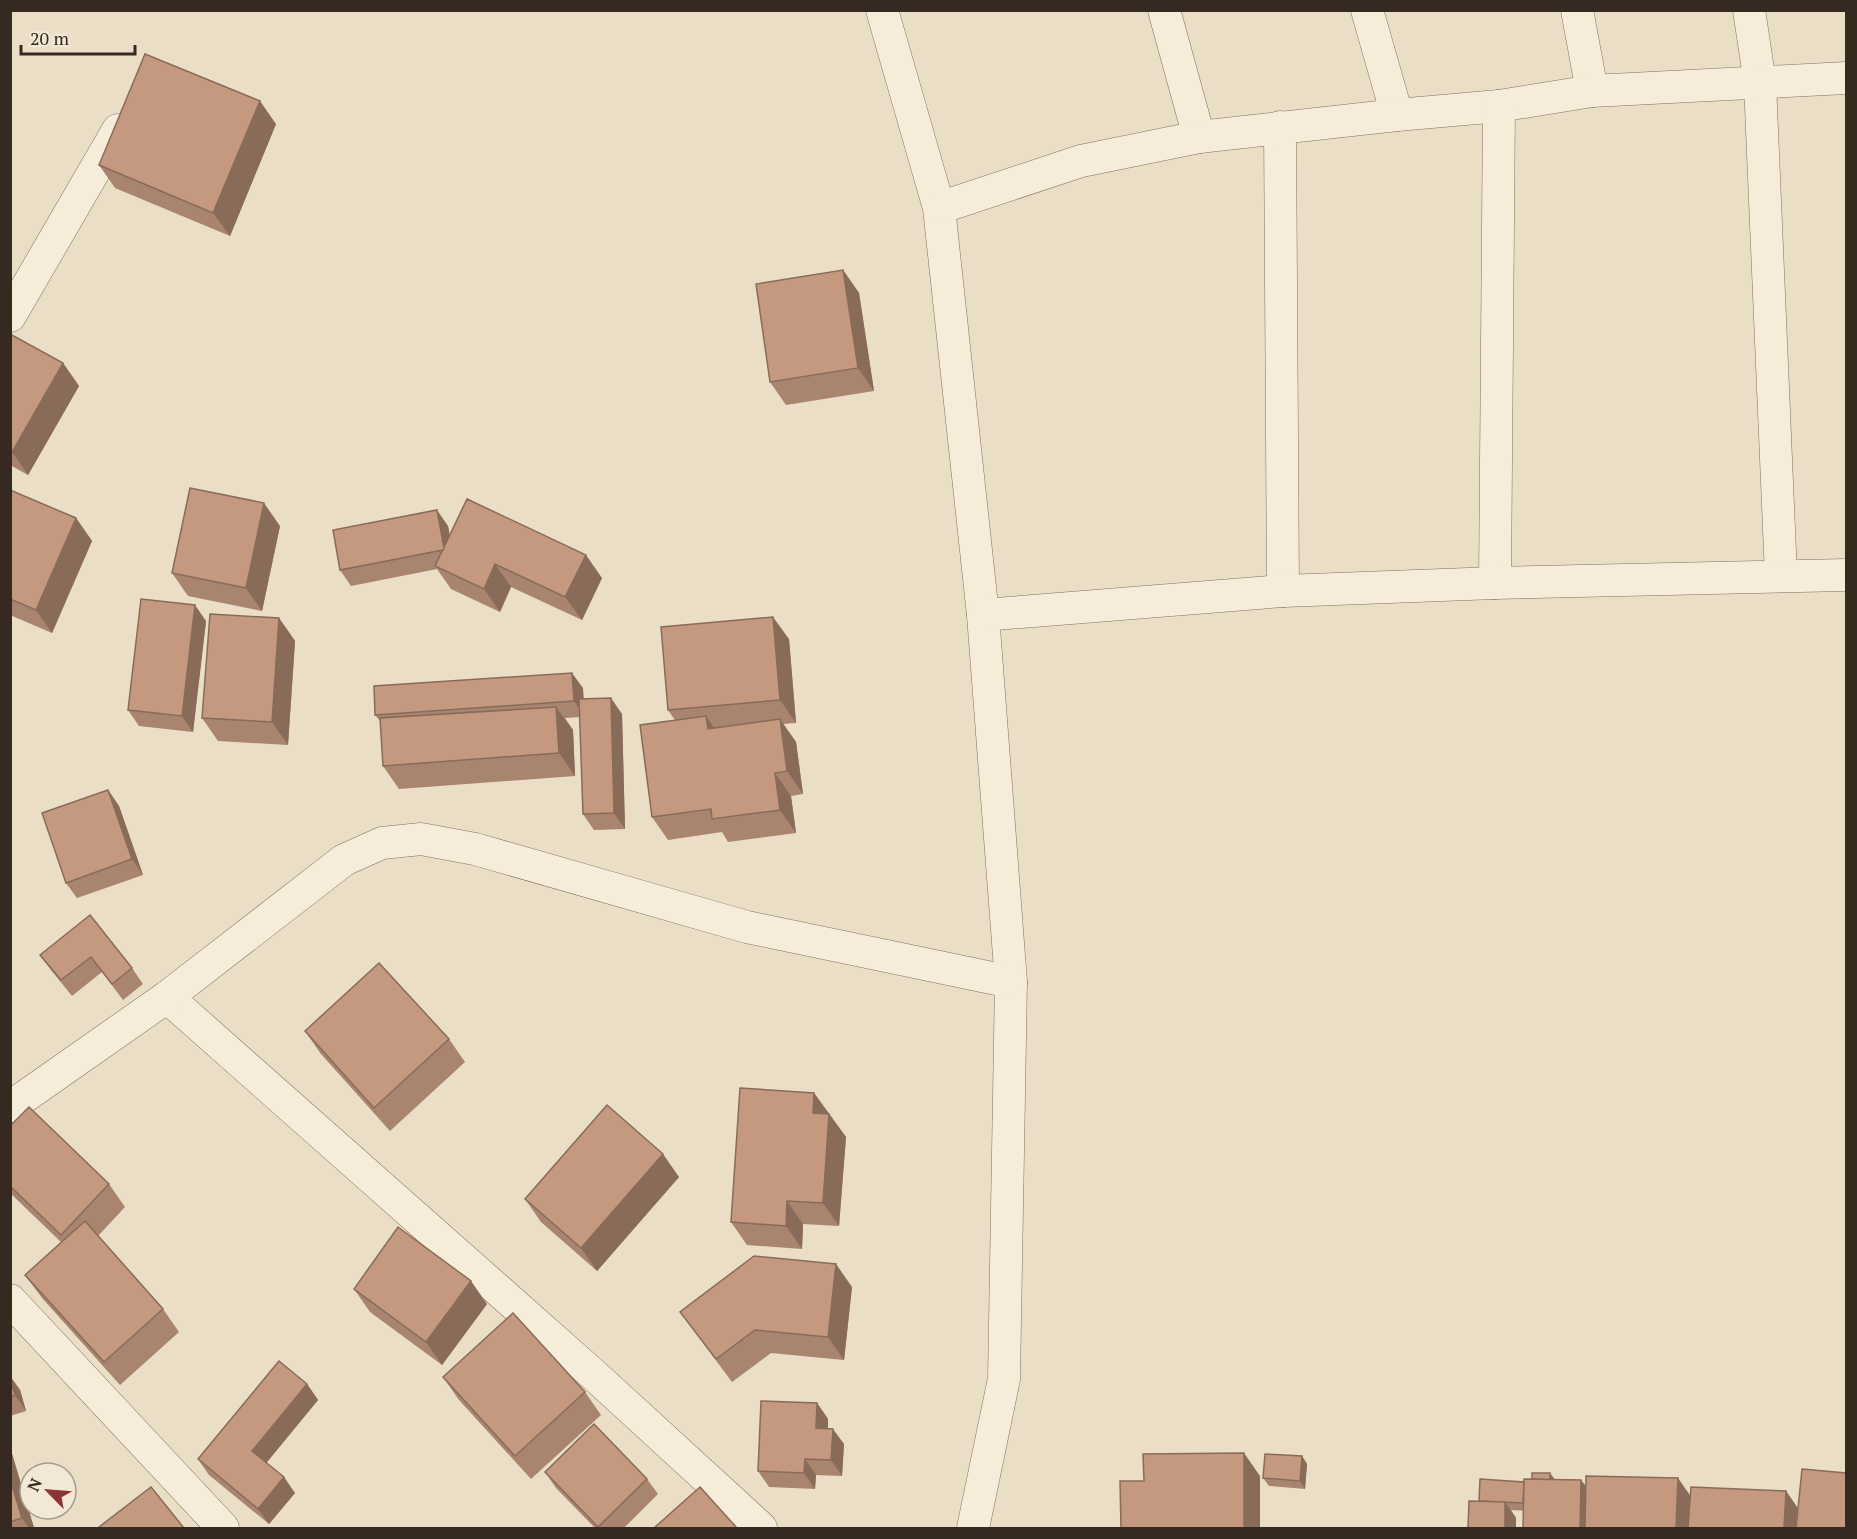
<svg xmlns="http://www.w3.org/2000/svg" width="1857" height="1539" viewBox="0 0 1857 1539" font-family="'PT Serif',serif">
	<style>
		.lines { fill: none; stroke-linecap: round; stroke-linejoin: round }
		.street-casing { stroke: #83705e; stroke-width: 33 }
		.street { stroke: #f5ecd9; stroke-width: 32 }
		.wall { fill: #a9846e }
		.shaded-wall { fill: #896b5a }
		.building { fill: #c49980; stroke: #896b5a; stroke-width: 1.5 }
	</style>
	<rect width="100%" height="100%" fill="#eadec6"/>
	<g class="lines">
		<g class="street-casing">
			<g id="street">
				<path d="M882,10L939,208L983,615L1011,982L1004,1379L973,1528"/>
				<path d="M1164,10L1199,137"/>
				<path d="M1367,10L1397,115"/>
				<path d="M1577,10L1592,91"/>
				<path d="M1749,10L1760,83L1781,576"/>
				<path d="M1280,127L1283,591"/>
				<path d="M939,208L1081,161L1199,137L1397,115L1499,106L1592,91L1846,78"/>
				<path d="M10,316L118,130"/>
				<path d="M1495,583L1499,106"/>
				<path d="M983,615L1283,591L1495,583L1846,575"/>
				<path d="M167,997L594,1375L761,1528"/>
				<path d="M10,1107L167,997L344,860L382,843L421,839L475,849L747,927L1011,982"/>
				<path d="M10,1300L223,1528"/>
			</g>
		</g>
		<use href="#street" class="street"/>
	</g>
	<g class="wall">
		<path d="M276,124L230,236L115,188L99,165Z"/>
		<path d="M843,270L859,293L874,391L786,405L770,382Z"/>
		<path d="M10,334L63,363L79,386L28,475L10,465Z"/>
		<path d="M10,490L76,518L92,541L52,633L10,615Z"/>
		<path d="M280,526L262,611L188,596L172,573Z"/>
		<path d="M448,526L450,536L602,578L582,620L511,587L500,612L451,589L437,569L351,586L340,570Z"/>
		<path d="M279,618L295,641L288,745L218,741L202,718Z"/>
		<path d="M206,621L193,732L139,726L128,710Z"/>
		<path d="M789,639L796,723L783,724L796,742L803,794L791,796L796,833L728,842L722,832L668,840L652,817L675,720L668,710Z"/>
		<path d="M583,688V699L622,714L625,829L594,830L583,814L580,717L565,718L573,730L575,776L399,789L383,766L380,721L375,715Z"/>
		<path d="M108,790L119,806L143,875L77,898L66,883Z"/>
		<path d="M90,915L132,968L143,984L123,1000L102,972L72,996L51,970L40,955Z"/>
		<path d="M305,1031L449,1039L465,1062L390,1131L321,1054Z"/>
		<path d="M814,1093L846,1137L839,1226L803,1224L802,1249L747,1245L731,1222Z"/>
		<path d="M10,1126L109,1184L125,1207L98,1236L163,1309L179,1332L120,1385L42,1298L25,1275L61,1242L10,1193Z"/>
		<path d="M679,1177L597,1271L541,1222L525,1199Z"/>
		<path d="M852,1287L844,1360L771,1353L732,1382L680,1312Z"/>
		<path d="M354,1289L487,1304L442,1365L370,1312Z"/>
		<path d="M10,1376L20,1390L26,1411L10,1416Z"/>
		<path d="M443,1377L585,1392L601,1415L531,1479L459,1400Z"/>
		<path d="M307,1384L318,1400L266,1463L295,1493L269,1524L209,1475L198,1459Z"/>
		<path d="M817,1403L828,1419V1428L844,1444L842,1476L816,1475L815,1489L769,1487L758,1471Z"/>
		<path d="M10,1447L34,1528H10Z"/>
		<path d="M1302,1456L1307,1464L1305,1489L1269,1486L1263,1478Z"/>
		<path d="M545,1472L647,1479L658,1494L624,1528H595L556,1488Z"/>
		<path d="M1555,1480H1581L1586,1486L1690,1496L1786,1491L1797,1507L1846,1528L1511,1510L1516,1518V1528H1468L1479,1501Z"/>
	</g>
	<g class="shaded-wall">
		<path d="M260,101L276,124L230,236L213,213Z"/>
		<path d="M843,270L859,293L874,391L858,368Z"/>
		<path d="M63,363L79,386L28,475L12,452Z"/>
		<path d="M264,503L280,526L262,611L246,588Z"/>
		<path d="M437,510L448,526L455,566L444,550Z"/>
		<path d="M76,518L92,541L52,633L36,610Z"/>
		<path d="M586,555L602,578L582,620L565,597Z"/>
		<path d="M495,564L511,587L500,612L484,589Z"/>
		<path d="M195,605L206,621L193,732L182,716Z"/>
		<path d="M773,617L789,639L796,723L780,700Z"/>
		<path d="M279,618L295,641L288,745L272,722Z"/>
		<path d="M572,673L583,688L585,717L574,701Z"/>
		<path d="M611,698L622,714L625,829L614,813Z"/>
		<path d="M556,707L573,730L575,776L559,753Z"/>
		<path d="M706,716L722,739L708,729Z"/>
		<path d="M780,719L796,742L803,794L787,771Z"/>
		<path d="M775,773L791,796L796,833L780,810Z"/>
		<path d="M108,790L119,806L143,875L132,859Z"/>
		<path d="M814,1093L846,1137L839,1226L823,1203L813,1113Z"/>
		<path d="M663,1154L679,1177L597,1271L581,1248Z"/>
		<path d="M787,1201L803,1224L802,1249L786,1226Z"/>
		<path d="M836,1264L852,1287L844,1360L828,1337Z"/>
		<path d="M471,1281L487,1304L442,1365L426,1342Z"/>
		<path d="M10,1376L20,1390L26,1411L15,1395Z"/>
		<path d="M307,1384L318,1400L263,1467L252,1451Z"/>
		<path d="M817,1403L828,1419L827,1444L816,1428Z"/>
		<path d="M833,1429L844,1444L842,1476L831,1460Z"/>
		<path d="M10,1447L34,1528H29L22,1518L10,1479Z"/>
		<path d="M1244,1453L1260,1476V1528H1244Z"/>
		<path d="M1302,1456L1307,1464L1305,1489L1300,1481Z"/>
		<path d="M805,1459L816,1475L815,1489L804,1473Z"/>
		<path d="M1550,1473L1556,1481L1550,1485Z"/>
		<path d="M284,1477L295,1493L269,1524L258,1509Z"/>
		<path d="M1678,1478L1694,1501L1693,1528H1676Z"/>
		<path d="M1581,1480L1592,1496V1528H1580Z"/>
		<path d="M1786,1491L1797,1507L1796,1528H1784Z"/>
		<path d="M1505,1502L1516,1518V1528H1505Z"/>
	</g>
	<g class="building">
		<path d="M145,54L260,101L213,213L99,165Z"/>
		<path d="M843,270L858,368L770,382L756,284Z"/>
		<path d="M10,334L63,363L12,452L10,451Z"/>
		<path d="M190,488L264,503L246,588L172,573Z"/>
		<path d="M10,490L76,518L36,610L10,599Z"/>
		<path d="M467,499L586,555L565,597L495,564L484,589L435,566Z"/>
		<path d="M437,510L444,548L443,550L340,570L333,530Z"/>
		<path d="M141,599L195,605L182,716L128,710Z"/>
		<path d="M210,614L279,618L272,722L202,718Z"/>
		<path d="M773,617L780,700L668,710L661,627Z"/>
		<path d="M572,673L574,701L375,715L374,686Z"/>
		<path d="M611,698L614,813L583,814L579,699Z"/>
		<path d="M556,707L559,753L383,766L380,718Z"/>
		<path d="M706,716L708,729L780,719L787,771L775,773L780,810L712,819L711,809L652,817L640,725Z"/>
		<path d="M108,790L132,859L66,883L42,813Z"/>
		<path d="M90,915L132,968L112,984L91,957L61,980L40,955Z"/>
		<path d="M379,963L449,1039L374,1108L305,1031Z"/>
		<path d="M740,1088L814,1093L813,1113L829,1114L823,1203L787,1201L786,1226L731,1222Z"/>
		<path d="M607,1105L663,1154L581,1248L525,1199Z"/>
		<path d="M29,1107L109,1184L61,1235L10,1186V1126Z"/>
		<path d="M85,1221L163,1309L104,1362L25,1275Z"/>
		<path d="M398,1227L471,1281L426,1342L354,1289Z"/>
		<path d="M754,1256L836,1264L828,1337L755,1330L716,1359L680,1312Z"/>
		<path d="M513,1313L585,1392L515,1456L443,1377Z"/>
		<path d="M279,1361L307,1384L252,1451L284,1477L258,1509L198,1459Z"/>
		<path d="M10,1379L15,1395L10,1397Z"/>
		<path d="M761,1401L817,1403L816,1428L833,1429L831,1460L805,1459L804,1473L758,1471Z"/>
		<path d="M594,1424L647,1479L598,1527L545,1472Z"/>
		<path d="M1244,1453V1528H1121L1120,1481H1144L1143,1454Z"/>
		<path d="M1265,1454L1302,1456L1300,1481L1263,1478Z"/>
		<path d="M1802,1469L1846,1473V1528H1796Z"/>
		<path d="M1532,1473H1550V1480L1532,1479Z"/>
		<path d="M1586,1476L1678,1478L1676,1528H1585Z"/>
		<path d="M10,1479L22,1518L10,1522Z"/>
		<path d="M1480,1479L1524,1482L1523,1503L1479,1501Z"/>
		<path d="M1524,1479L1581,1480L1580,1528H1523Z"/>
		<path d="M151,1487L184,1528H100L99,1527Z"/>
		<path d="M700,1487L737,1528H654Z"/>
		<path d="M1691,1487L1786,1491L1784,1528H1688Z"/>
		<path d="M1469,1501L1505,1502V1528H1468Z"/>
	</g>
	<rect width="1857" height="1539" fill="none" stroke="#352920" stroke-width="24"/>
	<g transform="translate(48 1491) rotate(295)"><circle r="28" fill="#f2e8d5" stroke="#a69c8d" stroke-width="1.5"/>
	<path d="M0-4.5L10 22L0 15L-10 22Z" fill="#8d3338"/>
	<text y="-9" font-size="16" font-weight="bold" text-anchor="middle" fill="#352920">N</text>
	</g>
	<path d="M21 45v9h114v-9" fill="none" stroke="#352920" stroke-width="3"/>
	<text x="30" y="45" font-size="18" fill="#352920" stroke="#f2e8d5" stroke-width="4.5" paint-order="stroke">20 m</text>
</svg>
